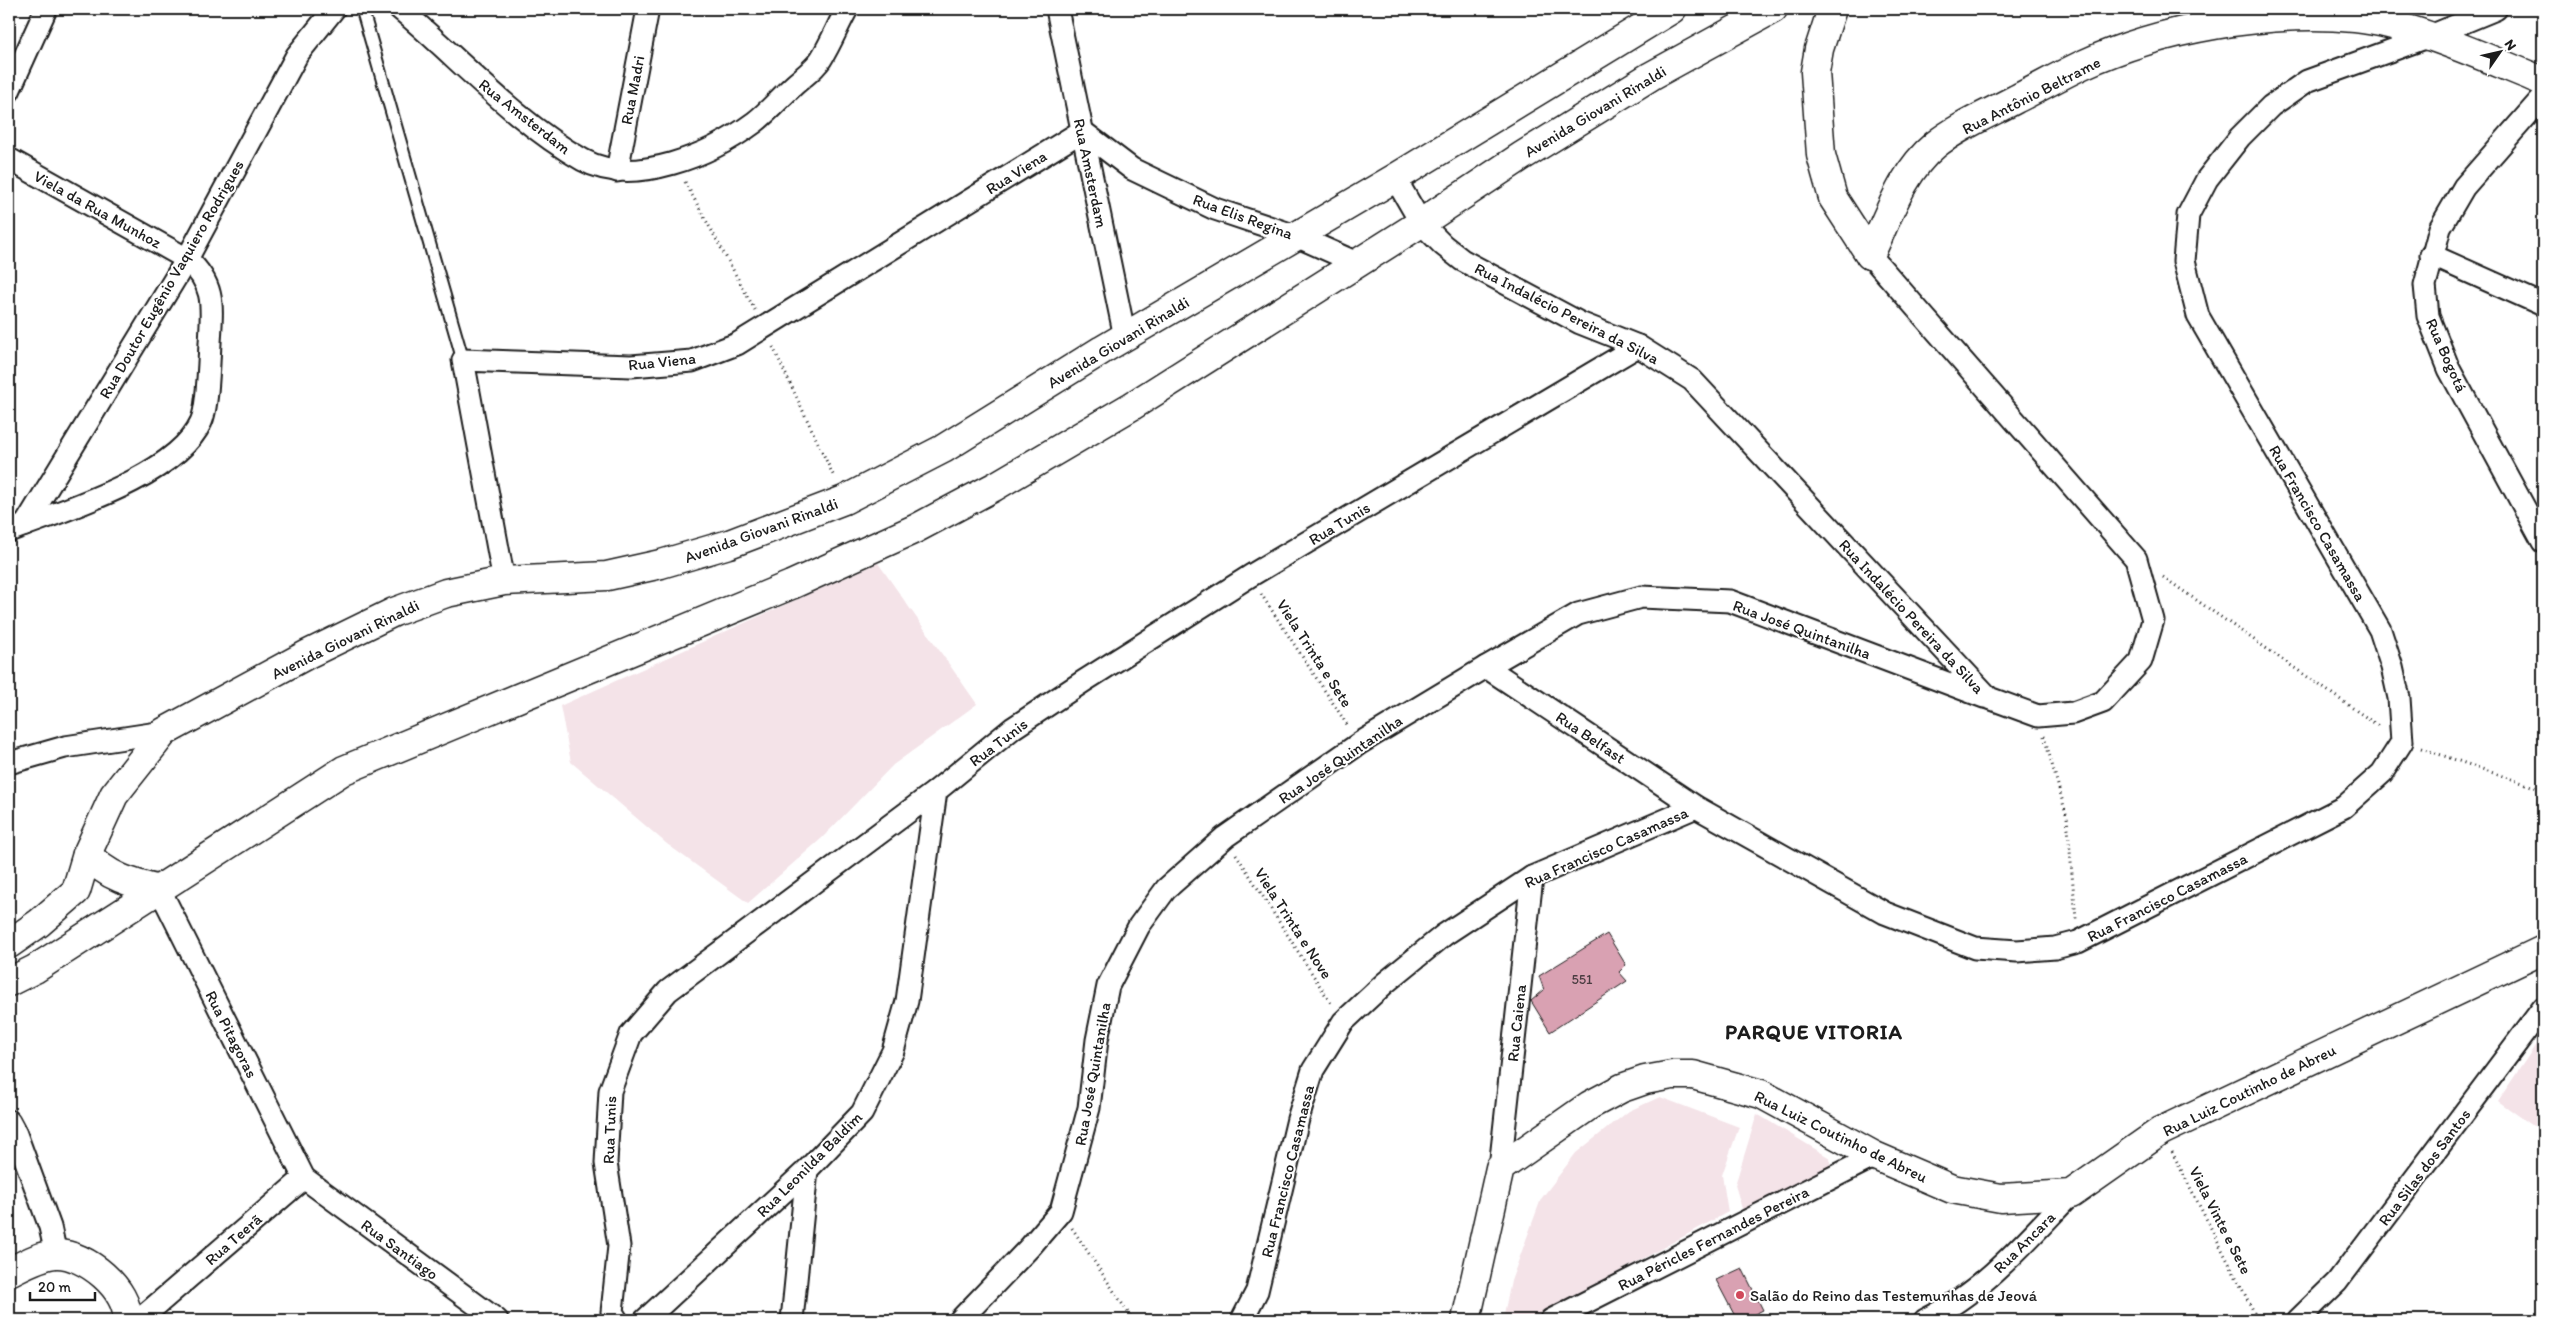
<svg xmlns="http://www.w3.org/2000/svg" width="2552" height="1329" viewBox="0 0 2552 1329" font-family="Itim,sans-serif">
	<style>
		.built { fill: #f4e3e8 }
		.building { fill: #d9a1b2; stroke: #1c1c1c }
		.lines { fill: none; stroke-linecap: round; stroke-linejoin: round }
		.lane-casing { stroke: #1c1c1c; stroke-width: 15 }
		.street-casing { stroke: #1c1c1c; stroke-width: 25 }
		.secondary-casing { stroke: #1c1c1c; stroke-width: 31 }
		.path { stroke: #1c1c1c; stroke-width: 3; stroke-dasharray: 1 4; stroke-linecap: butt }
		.lane { stroke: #fff; stroke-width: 11 }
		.street { stroke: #fff; stroke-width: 21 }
		.secondary { stroke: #fff; stroke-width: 28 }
		.poi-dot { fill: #d1495b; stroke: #fff; stroke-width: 2 }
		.labels { text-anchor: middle; stroke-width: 4; stroke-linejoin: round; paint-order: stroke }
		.number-label { font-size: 14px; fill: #4b3d42 }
		.street-label { font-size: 16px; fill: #1c1c1c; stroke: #fff }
		.poi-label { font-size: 16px; fill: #1c1c1c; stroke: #fff; text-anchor: start }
		.district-label { font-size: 21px; font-weight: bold; letter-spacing: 1px; fill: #1c1c1c; stroke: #fff }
	</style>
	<rect width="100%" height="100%" fill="#fff"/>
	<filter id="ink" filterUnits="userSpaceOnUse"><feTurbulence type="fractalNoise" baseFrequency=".02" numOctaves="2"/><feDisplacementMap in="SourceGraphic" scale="10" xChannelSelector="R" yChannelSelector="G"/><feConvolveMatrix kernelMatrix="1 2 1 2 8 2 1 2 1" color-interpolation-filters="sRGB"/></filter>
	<g filter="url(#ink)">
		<g class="built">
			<path d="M878,563L977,704L893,765L822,838L748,903L667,844L571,762L560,706Z"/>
			<path d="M2543,1034V1133L2498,1101Z"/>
			<path d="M1660,1097L1739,1127L1722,1175L1728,1212L1531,1320H1503L1511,1281L1541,1199L1576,1153L1629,1111Z"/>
			<path d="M1757,1114L1830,1158L1831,1170L1743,1212L1735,1185Z"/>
		</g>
		<g class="building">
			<path d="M1607,934L1626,965L1619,972L1627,981L1550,1032L1531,1001L1544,990L1539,976Z"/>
			<path d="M1742,1268L1763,1310L1743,1320H1737L1716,1280Z"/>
		</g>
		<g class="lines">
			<g class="lane-casing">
				<path id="lane" d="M362,9L463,360"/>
			</g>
			<g class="street-casing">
				<g id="street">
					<path d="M400,9C460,59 514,121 583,160C634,188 712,154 755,122C768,112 779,99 791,88C800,79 814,70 821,59C831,43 838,25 847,9"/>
					<path d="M1057,9L1125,337"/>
					<path d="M9,91L46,9"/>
					<path d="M2543,97L2464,187L2440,228L2425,285L2428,316L2449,369L2543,542"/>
					<path d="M1082,131L1132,169L1215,209L1296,236L1357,263"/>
					<path d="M9,159L187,259C216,286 212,306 210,343C209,360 208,408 201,422C176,477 63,510 9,531"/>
					<path d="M617,171L648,9"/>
					<path d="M1395,178L1421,223L1443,245L1462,260L1580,323L1638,346L1692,380L1989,698L2038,716L2073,713L2103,702L2141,661L2153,620L2136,559L1870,255"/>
					<path d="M2431,255L2543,305"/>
					<path d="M25,525L187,259L297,55L334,9"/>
					<path d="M504,581L463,360L631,366L692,361L737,344L1082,131"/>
					<path d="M1486,667L1696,807L1885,913L1975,948L2017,951L2055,948L2078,942L2344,807L2382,773L2402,742L2399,698L2392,667L2380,630L2198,316L2184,261L2188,215L2207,179L2240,137L2271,106L2307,81L2428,37L2496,9"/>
					<path d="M9,763L65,747L164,732"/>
					<path d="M160,890L304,1178L497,1320"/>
					<path d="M9,1121L16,1134L50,1227L56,1254"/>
					<path d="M1500,1168L1532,877"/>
					<path d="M139,1320L304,1178"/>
					<path d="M617,1320L612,1312L619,1246L606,1163L610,1091L631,1034L668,991L936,791L1013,728L1084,681L1250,576L1638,346"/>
					<path d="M645,1320L807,1170L862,1113L893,1051L907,1001L936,791"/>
					<path d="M792,1320L807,1170"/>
					<path d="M960,1320L1030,1247L1061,1211L1089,1108L1097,1040L1108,986L1139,926L1166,889L1225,837L1360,743L1486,667L1578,614L1641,597L1730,601L1984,697"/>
					<path d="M1242,1320L1257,1291L1298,1119L1313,1070L1343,1022L1385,983L1444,935L1532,877L1696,807"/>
					<path d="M1551,1320L1875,1156"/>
					<path d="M1925,1320C1983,1292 2027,1240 2071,1194"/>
					<path d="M2298,1320L2337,1282L2543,1008"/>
				</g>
			</g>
			<g class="secondary-casing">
				<g id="secondary">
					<path d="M1832,9L1819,49L1815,72L1821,155L1833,198L1870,255"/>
					<path d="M1870,255C1888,218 1901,173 1935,145C1957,127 1990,113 2016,99C2038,88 2059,76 2082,65C2162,28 2267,10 2355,18C2414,24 2487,59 2543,81"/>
					<path d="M87,854C107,877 131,883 160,890"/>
					<path d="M9,944L39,923L76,891L87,854L114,795L164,732L308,654L394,612L446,593L504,581L607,576L661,564L729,544L844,500L943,449L1102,350L1395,178L1672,9"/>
					<path d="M9,982L35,969L344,770L791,585L915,529L994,487L1132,406L1421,223L1522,156L1651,76L1773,9"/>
					<path d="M9,1272C23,1265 40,1255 56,1254C85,1253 130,1290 127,1320"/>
					<path d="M1466,1320L1500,1168L1590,1105L1622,1088L1645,1080L1672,1075H1693L1761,1094L1875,1156L1952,1189L2001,1198L2071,1194L2161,1131L2543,950"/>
				</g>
			</g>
			<g class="path">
				<path d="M685,182L755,310"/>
				<path d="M773,347L834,477"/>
				<path d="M2163,577L2380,727"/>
				<path d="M1261,594L1348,726"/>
				<path d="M2044,736L2067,817L2076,919"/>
				<path d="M2421,748L2543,790"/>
				<path d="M1236,854L1332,1005"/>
				<path d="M2172,1152L2258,1320"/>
				<path d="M1072,1228L1133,1320"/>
			</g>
			<use href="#lane" class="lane"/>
			<use href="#street" class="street"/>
			<use href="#secondary" class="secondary"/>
		</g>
	</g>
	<circle class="poi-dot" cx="1740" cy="1295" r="5"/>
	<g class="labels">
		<g class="number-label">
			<text x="1582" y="984">551</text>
		</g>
		<g class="street-label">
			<text transform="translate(632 90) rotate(-79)" y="6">Rua Madri</text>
			<text transform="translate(2031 95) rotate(-27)" y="6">Rua Antônio Beltrame</text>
			<text transform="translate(1595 111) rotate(-31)" y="6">Avenida Giovani Rinaldi</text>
			<text transform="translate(525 116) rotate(38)" y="6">Rua Amsterdam</text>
			<text transform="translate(1016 172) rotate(-32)" y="6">Rua Viena</text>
			<text transform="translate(1091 173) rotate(78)" y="6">Rua Amsterdam</text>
			<text transform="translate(98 209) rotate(29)" y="6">Viela da Rua Munhoz</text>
			<text transform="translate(1243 216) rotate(20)" y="6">Rua Elis Regina</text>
			<text transform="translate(171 279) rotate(-60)" y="6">Rua Doutor Eugênio Vaquiero Rodrigues</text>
			<text transform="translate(1567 313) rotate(27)" y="6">Rua Indalécio Pereira da Silva</text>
			<text transform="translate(1118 342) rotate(-31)" y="6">Avenida Giovani Rinaldi</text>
			<text transform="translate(2447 355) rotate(66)" y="6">Rua Bogotá</text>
			<text transform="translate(662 361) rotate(-6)" y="6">Rua Viena</text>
			<text transform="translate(1339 523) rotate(-31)" y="6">Rua Tunis</text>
			<text transform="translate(2318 523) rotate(60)" y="6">Rua Francisco Casamassa</text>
			<text transform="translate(761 530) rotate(-20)" y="6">Avenida Giovani Rinaldi</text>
			<text transform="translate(1912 616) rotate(47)" y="6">Rua Indalécio Pereira da Silva</text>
			<text transform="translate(1802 629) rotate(20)" y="6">Rua José Quintanilha</text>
			<text transform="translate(345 639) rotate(-26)" y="6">Avenida Giovani Rinaldi</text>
			<text transform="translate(1315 653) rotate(57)" y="6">Viela Trinta e Sete</text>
			<text transform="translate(1591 737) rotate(34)" y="6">Rua Belfast</text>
			<text transform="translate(998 742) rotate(-37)" y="6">Rua Tunis</text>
			<text transform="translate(1340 759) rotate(-34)" y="6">Rua José Quintanilha</text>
			<text transform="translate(1606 847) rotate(-24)" y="6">Rua Francisco Casamassa</text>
			<text transform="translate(2167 897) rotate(-27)" y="6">Rua Francisco Casamassa</text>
			<text transform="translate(1294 923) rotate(57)" y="6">Viela Trinta e Nove</text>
			<text transform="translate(1516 1023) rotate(-84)" y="6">Rua Caiena</text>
			<text transform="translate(232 1034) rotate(63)" y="6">Rua Pitagoras</text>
			<text transform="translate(1092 1074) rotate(-80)" y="6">Rua José Quintanilha</text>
			<text transform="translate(2249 1090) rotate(-26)" y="6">Rua Luiz Coutinho de Abreu</text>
			<text transform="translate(609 1130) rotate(-88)" y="6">Rua Tunis</text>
			<text transform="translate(1841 1136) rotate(26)" y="6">Rua Luiz Coutinho de Abreu</text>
			<text transform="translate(809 1164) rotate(-45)" y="6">Rua Leonilda Baldim</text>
			<text transform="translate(2424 1167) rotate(-53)" y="6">Rua Silas dos Santos</text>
			<text transform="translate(1287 1171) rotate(-76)" y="6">Rua Francisco Casamassa</text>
			<text transform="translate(2221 1220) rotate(63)" y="6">Viela Vinte e Sete</text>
			<text transform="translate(1713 1238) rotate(-27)" y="6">Rua Péricles Fernandes Pereira</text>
			<text transform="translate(233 1239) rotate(-41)" y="6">Rua Teerã</text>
			<text transform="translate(2024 1242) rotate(-45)" y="6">Rua Ancara</text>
			<text transform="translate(400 1249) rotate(36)" y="6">Rua Santiago</text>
		</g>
		<g class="poi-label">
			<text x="1750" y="1301">Salão do Reino das Testemunhas de Jeová</text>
		</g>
		<g class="district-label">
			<text x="1814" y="1039">PARQUE VITORIA</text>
		</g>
	</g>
	<rect width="2552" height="1329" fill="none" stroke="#fff" stroke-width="30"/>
	<rect x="15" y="15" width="2522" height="1299" fill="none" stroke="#1c1c1c" stroke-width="2" filter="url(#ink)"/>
	<g transform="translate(2500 52) rotate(56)" stroke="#ffffff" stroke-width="4" paint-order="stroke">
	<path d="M0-4L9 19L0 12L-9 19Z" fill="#1c1c1c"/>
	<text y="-8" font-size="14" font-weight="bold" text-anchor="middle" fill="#1c1c1c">N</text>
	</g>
	<path d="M30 1292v8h65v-8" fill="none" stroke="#1c1c1c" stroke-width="2.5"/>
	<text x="38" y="1292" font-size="15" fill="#1c1c1c" stroke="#ffffff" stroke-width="4" paint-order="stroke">20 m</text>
</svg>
